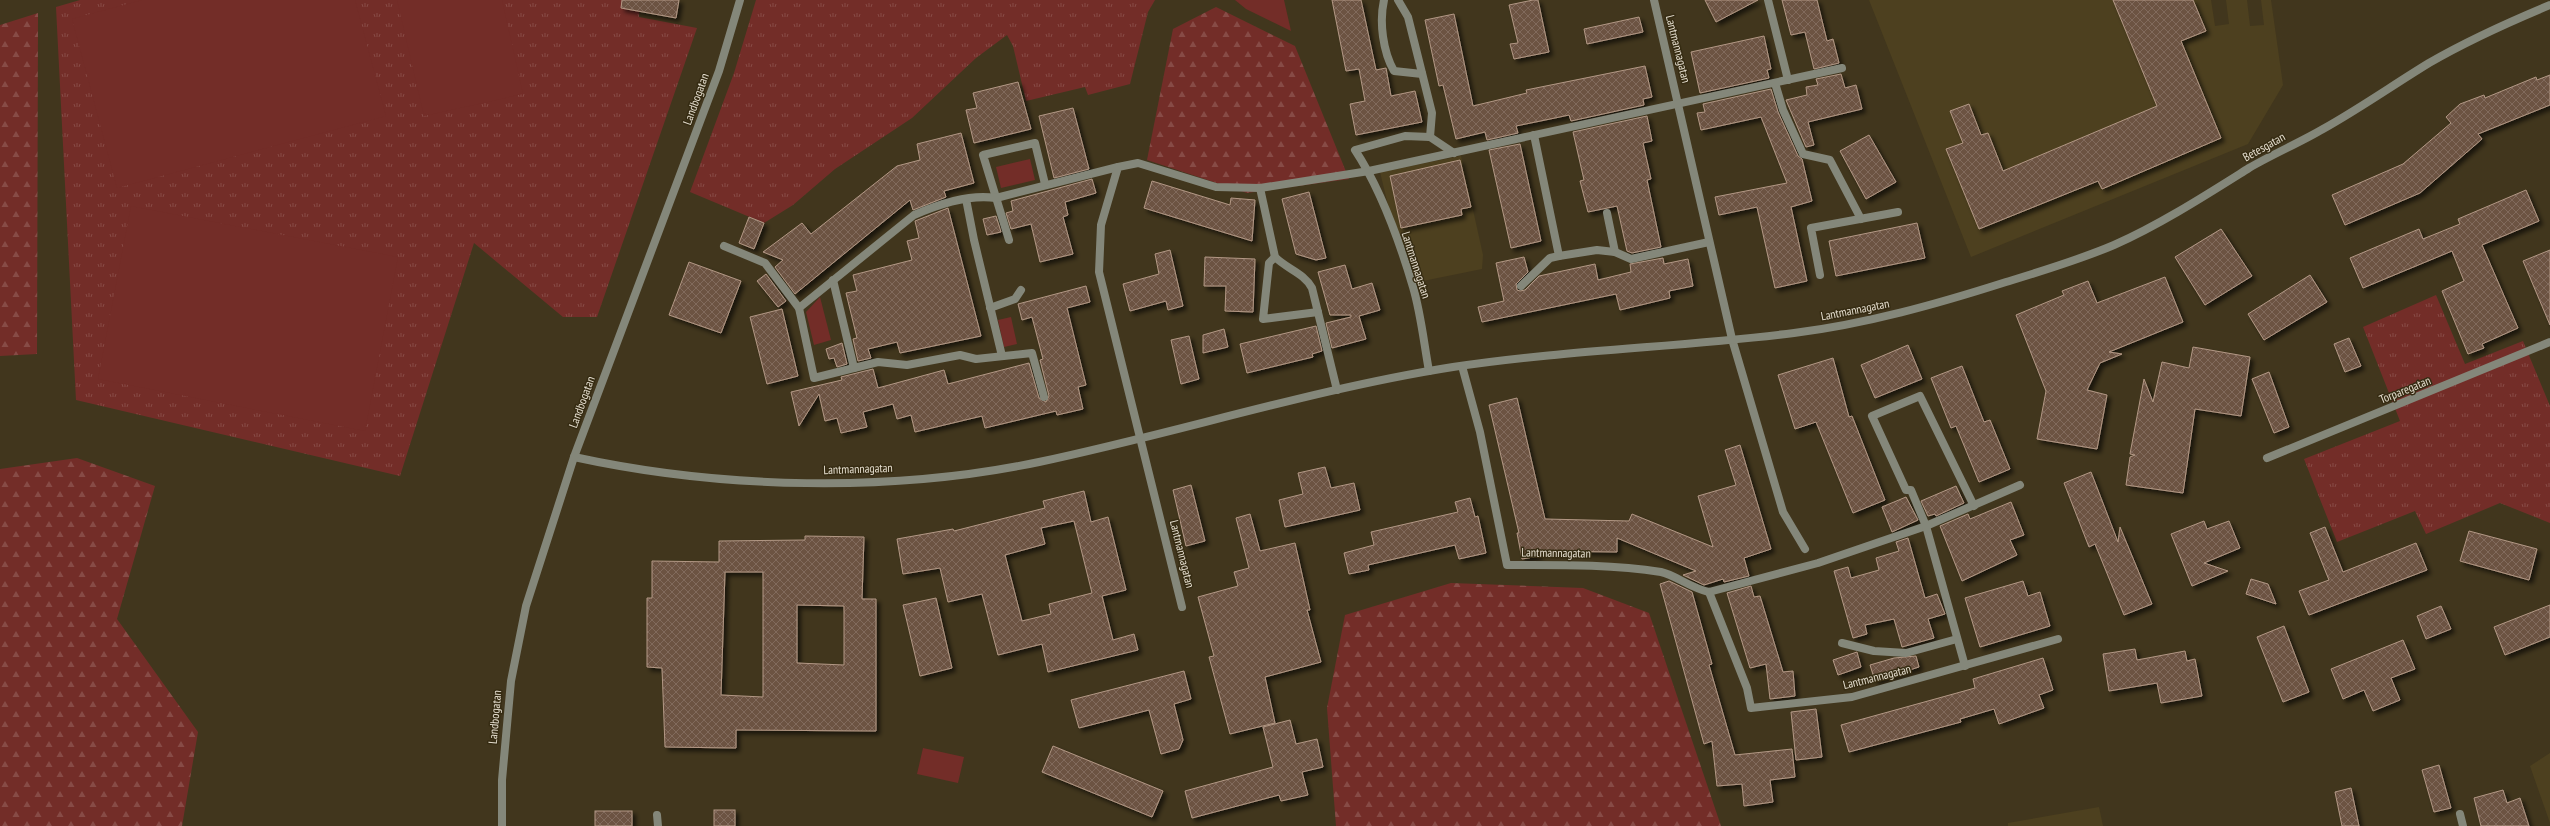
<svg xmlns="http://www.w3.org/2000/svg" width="2550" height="826" viewBox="0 0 2550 826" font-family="'PT Sans Narrow',sans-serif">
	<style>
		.built { fill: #4d401f }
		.grass { fill: url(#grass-tufts) }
		.forest { fill: url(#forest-firs) }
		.green { fill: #732d28 }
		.building { fill: url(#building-cross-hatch); stroke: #b39885; fill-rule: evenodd; filter: url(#shadow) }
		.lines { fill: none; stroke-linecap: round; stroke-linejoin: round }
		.minor { stroke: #84877a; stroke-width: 8 }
		.tertiary { stroke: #84877a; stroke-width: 8 }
		.labels { text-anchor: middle; stroke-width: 3; stroke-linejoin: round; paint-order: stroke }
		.street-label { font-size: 12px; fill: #e5decf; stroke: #362c13 }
	</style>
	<defs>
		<pattern id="grass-tufts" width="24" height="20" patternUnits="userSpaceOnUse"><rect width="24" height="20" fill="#732d28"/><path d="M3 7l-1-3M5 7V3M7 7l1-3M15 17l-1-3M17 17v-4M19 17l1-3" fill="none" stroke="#874b46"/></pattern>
		<pattern id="forest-firs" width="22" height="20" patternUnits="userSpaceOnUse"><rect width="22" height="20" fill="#732d28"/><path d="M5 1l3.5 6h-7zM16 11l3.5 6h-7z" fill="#874b46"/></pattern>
		<pattern id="building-cross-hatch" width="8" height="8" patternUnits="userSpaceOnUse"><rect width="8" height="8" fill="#6c5342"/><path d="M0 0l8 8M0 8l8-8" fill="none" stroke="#816b5c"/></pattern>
		<filter id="shadow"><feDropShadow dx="3.5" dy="3.5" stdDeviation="2" flood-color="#0009"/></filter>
	</defs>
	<rect width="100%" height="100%" fill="#41361d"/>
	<g class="built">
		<path d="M1869,0H2211L2215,26L2229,24L2226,0H2247L2250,26L2264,25L2261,0H2271L2283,85L2248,144L1971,257Z"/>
		<path d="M1461,156L1483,255L1482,269L1418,282L1410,258L1394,229L1380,172Z"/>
		<path d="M2550,753V823L2530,766Z"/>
		<path d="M2099,807L2103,826H2008V823Z"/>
	</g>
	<g class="grass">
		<path d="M80,0H640L639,17L697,28L597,317H563L474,243L400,476L76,400L56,7Z"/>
		<path d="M756,0H1155L1148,12L1130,84L1088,95L1085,87L1026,101L1013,46L1007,35L976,58L912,118L835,169L793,205L764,223L690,192L734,73Z"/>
		<path d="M2436,295L2465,364L2523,341L2550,406V523L2500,503L2426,534L2415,511L2337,542L2304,459L2400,421L2363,327Z"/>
	</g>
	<g class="forest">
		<path d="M1216,7L1295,46L1349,179L1247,193L1147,160L1173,29Z"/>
		<path d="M38,13L37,354L0,356V25Z"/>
		<path d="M77,458L155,486L117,619L198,732L182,826H0V469Z"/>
		<path d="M1451,583L1583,588L1649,613L1721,826H1336L1327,708L1345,615Z"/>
	</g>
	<g class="green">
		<path d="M142,0H355L386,116L117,188L72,19Z"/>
		<path d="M397,0H502L523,94L424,116Z"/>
		<path d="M1235,0H1284L1291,31L1246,9Z"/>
		<path d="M1030,159L1035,180L1001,188L996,167Z"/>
		<path d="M131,206L398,257L365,431L98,379Z"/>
		<path d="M820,297L831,340L814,345L806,312Z"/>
		<path d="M1011,317L1017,344L1004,347L998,320Z"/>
		<path d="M923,748L964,757L958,783L917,774Z"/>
	</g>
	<g class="building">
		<path d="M622,0H679L676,18L621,8Z"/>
		<path d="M1332,0H1361L1376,70L1386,68L1391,96L1415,91L1422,122L1356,135L1350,104L1365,101L1359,69L1346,71Z"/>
		<path d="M1533,0H1538L1549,52L1514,59L1510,44L1518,43L1509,5Z"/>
		<path d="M1705,0H1758L1716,22Z"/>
		<path d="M1782,0H1817L1827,41L1833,39L1839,63L1814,69L1805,32L1791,35Z"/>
		<path d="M2113,0H2193L2206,31L2181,41L2221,138L2102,189L2098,181L1979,229L1946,149L1963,143L1950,111L1969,104L1981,135L1988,133L2003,171L2157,106Z"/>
		<path d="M1454,14L1473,106L1527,93L1526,90L1645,66L1652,97L1643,99L1644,105L1571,121L1569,115L1555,118L1516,126L1518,133L1487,140L1485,132L1456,139L1443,85L1439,86L1425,20Z"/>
		<path d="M1639,17L1643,32L1587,44L1584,29Z"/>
		<path d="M1764,36L1771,69L1767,70L1769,78L1700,93L1691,52Z"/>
		<path d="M1841,74L1845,88L1856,85L1862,109L1808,122L1814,145L1806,147L1786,100L1807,95L1806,87L1818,85L1816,79Z"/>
		<path d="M2550,75V105L2478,134L2482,139L2420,193L2345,225L2332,195L2403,164L2451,123L2446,117L2460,104L2484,95L2485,98L2536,77L2537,80Z"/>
		<path d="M1018,82L1031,129L974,143L966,110L977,108L973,93Z"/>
		<path d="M1771,89L1778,112L1798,156L1802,159L1812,201L1791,207L1807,281L1775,288L1757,207L1719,215L1715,197L1787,183L1761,117L1701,130L1697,113L1705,112L1703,104Z"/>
		<path d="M1073,108L1089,169L1054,178L1039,116Z"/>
		<path d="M1647,116L1652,141L1643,143L1651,179L1647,180L1661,247L1632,253L1627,251L1617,206L1588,212L1580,181L1584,180L1573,132Z"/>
		<path d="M961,133L974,183L944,191L946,197L913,210L910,200L795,294L775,267L783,260L763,252L802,223L811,234L897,166L920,160L917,144Z"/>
		<path d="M1869,135L1896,182L1866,199L1840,151Z"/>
		<path d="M1520,144L1541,241L1511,248L1489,150Z"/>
		<path d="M1460,160L1471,207L1461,209L1462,215L1401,228L1390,176Z"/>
		<path d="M1092,179L1096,193L1065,202L1068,215L1063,217L1073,254L1040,262L1031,224L1011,229L1006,213L1013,211L1011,201Z"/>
		<path d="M1152,181L1230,205L1231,198L1255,200L1252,241L1144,208Z"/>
		<path d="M2526,190L2539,221L2482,245L2518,328L2482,344L2484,348L2468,354L2442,291L2464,281L2452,251L2363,288L2350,258L2419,229L2423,239L2460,224L2458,219Z"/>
		<path d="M1309,192L1326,258L1316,260L1296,254L1282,199Z"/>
		<path d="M948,208L981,336L900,353L897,342L868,349L871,358L858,361L853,339L857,338L846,293L857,291L853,275L912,260L907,241L919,238L915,221Z"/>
		<path d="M996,216L1001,232L987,235L983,219Z"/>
		<path d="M749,217L764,223L754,249L739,243Z"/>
		<path d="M1917,223L1925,258L1836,276L1829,241Z"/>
		<path d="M2221,229L2252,276L2205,305L2175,257Z"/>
		<path d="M1170,250L1183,306L1168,310L1166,301L1130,311L1123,284L1159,274L1155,254Z"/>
		<path d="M2550,250V325L2523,261Z"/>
		<path d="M1205,257L1255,259L1253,312L1225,311L1226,286H1204Z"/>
		<path d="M1524,257L1528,272L1516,284L1517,290L1520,291L1525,290L1539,276L1595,264L1598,280L1631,272L1630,264L1663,258L1664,264L1688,259L1693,286L1669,291L1670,298L1620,310L1616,294L1482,322L1478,307L1504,301L1496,263Z"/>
		<path d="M689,262L741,281L721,333L669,315Z"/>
		<path d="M1345,265L1352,289L1372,283L1380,310L1359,316L1366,339L1332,348L1326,323L1351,317V315H1330L1318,272Z"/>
		<path d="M766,274L786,301L778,307L757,281Z"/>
		<path d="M2310,275L2327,302L2264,340L2248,314Z"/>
		<path d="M2165,277L2183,322L2109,352L2122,354L2100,363L2087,390L2107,395L2097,449L2037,439L2046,391L2016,315L2064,295L2062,291L2088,281L2097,303Z"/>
		<path d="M1086,286L1090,302L1067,308L1086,385L1078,387L1083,409L1057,415L1056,411L985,428L982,416L915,432L911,415L897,419L893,404L863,412L867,427L841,433L837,418L825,421L819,394L799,426L791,392L842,380L841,377L873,369L878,388L944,370L948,384L1029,363L1039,398L1046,402L1049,396L1040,360L1043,359L1032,317L1022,320L1018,304Z"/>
		<path d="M782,309L798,376L767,384L750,317Z"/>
		<path d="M1316,326L1322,351L1312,354L1313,357L1247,373L1240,344Z"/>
		<path d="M1224,329L1228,347L1203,353V335Z"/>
		<path d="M1189,336L1199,379L1181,384L1171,340Z"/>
		<path d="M2349,338L2361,366L2345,372L2334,344Z"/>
		<path d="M842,343L847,364L837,367L834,358L829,359L826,349Z"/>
		<path d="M1908,345L1922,379L1875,398L1861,365Z"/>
		<path d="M2193,347L2250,357L2241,416L2195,409L2183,493L2126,485L2130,457L2135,455L2130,454L2144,379L2153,402L2162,362L2189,368Z"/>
		<path d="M1833,358L1849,417L1852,416L1885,500L1853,513L1816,422L1795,429L1778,375Z"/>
		<path d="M1962,366L1984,422L1990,420L2010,469L1979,482L1956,426L1951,428L1931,378Z"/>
		<path d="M2269,372L2289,427L2274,433L2252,379Z"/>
		<path d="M1517,398L1545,519L1629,521L1632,514L1713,547L1698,496L1736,485L1725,450L1740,445L1771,549L1744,558L1749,576L1724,582L1723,579L1704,585L1683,575L1696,571L1617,538V552L1538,551L1539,556L1522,559L1517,533H1519L1489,405Z"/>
		<path d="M1325,467L1331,488L1354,483L1360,510L1285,527L1279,500L1303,494L1298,473Z"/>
		<path d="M2091,472L2118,542L2120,527L2152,604L2124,615L2095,544L2089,547L2064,483Z"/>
		<path d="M1191,485L1205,541L1186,546L1173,490Z"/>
		<path d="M1956,486L1964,503L1936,516L1935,514L1928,516L1921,501Z"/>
		<path d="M1084,491L1091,522L1108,517L1126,590L1102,596L1113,640L1134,634L1138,650L1048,672L1042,644L998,655L982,594L948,602L940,568L903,574L897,539L953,529L954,531L1045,508L1043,501ZM1074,521L1092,593L1049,604L1051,614L1022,621L1005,555L1045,544L1041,528Z"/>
		<path d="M1906,497L1918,520L1892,532L1882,507Z"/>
		<path d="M1470,498L1475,517L1478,516L1486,553L1459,559L1455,545L1368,565L1369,570L1349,574L1344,553L1374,545L1371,532L1458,512L1455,502Z"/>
		<path d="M2011,502L2024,535L2010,540L2017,555L1962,581L1940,526L1968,514L1970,519Z"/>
		<path d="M1250,514L1260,551L1295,543L1310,610H1307L1321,662L1265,677L1275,723L1230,734L1209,657L1214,656L1198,597L1238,586L1234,572L1249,568L1236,518Z"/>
		<path d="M2204,521L2207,529L2229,521L2240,548L2204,563L2228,571L2192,586L2171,534Z"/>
		<path d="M2325,527L2343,572L2416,543L2427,570L2309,615L2299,591L2329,580L2310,533Z"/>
		<path d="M2469,531L2537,549L2529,580L2460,561Z"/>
		<path d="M805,536L864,537L862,599H876V731L736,730V748L665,747L662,668L647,667V598H652V561L719,562V541L805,540ZM725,572H763V697L721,695ZM797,605L844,606V665L797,663Z"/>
		<path d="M1908,538L1925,598L1937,594L1945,614L1928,619L1934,638L1902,647L1894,619L1865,625L1867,634L1853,638L1834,571L1848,567L1851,578L1879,570L1876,558L1899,551L1896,542Z"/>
		<path d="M2251,579L2268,584L2276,604L2246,594Z"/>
		<path d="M1669,581L1692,592L1712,664L1709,665L1735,755L1792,749L1795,777L1770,780L1773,802L1744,806L1742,784L1717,786L1712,741L1704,744L1660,584Z"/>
		<path d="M2023,581L2028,596L2040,592L2050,626L1980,647L1965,598Z"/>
		<path d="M1751,586L1754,597L1760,596L1783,672L1793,671L1795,696L1770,699L1766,664L1750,668L1727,593Z"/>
		<path d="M936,598L952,668L920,676L903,605Z"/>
		<path d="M2550,605V637L2505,655L2494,627Z"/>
		<path d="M2441,606L2451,629L2426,639L2417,616Z"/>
		<path d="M2284,626L2309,692L2283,702L2257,637Z"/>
		<path d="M2403,640L2415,669L2391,678L2400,700L2373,711L2364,690L2343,699L2331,669Z"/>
		<path d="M2135,649L2137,660L2185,651L2187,661L2195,659L2202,696L2161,703L2157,683L2109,691L2103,654Z"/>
		<path d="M1857,652L1861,667L1838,675L1833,660Z"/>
		<path d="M1916,656L1919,667L1875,681L1870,665L1894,658Z"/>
		<path d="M2043,658L2053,690L2039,695L2044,708L1999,724L1994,709L1960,719L1961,722L1849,752L1841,725L1975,688L1973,679Z"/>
		<path d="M1184,671L1191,699L1174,704L1183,740L1179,749L1161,754L1149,710L1079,728L1071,700Z"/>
		<path d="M1816,709L1822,757L1796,760L1791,712Z"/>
		<path d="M1290,720L1296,744L1317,739L1323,767L1302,772L1308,795L1281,801L1279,795L1192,818L1185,791L1273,767L1263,727Z"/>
		<path d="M1053,746L1163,791L1152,817L1042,772Z"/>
		<path d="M2439,765L2451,808L2434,812L2422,770Z"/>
		<path d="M2351,788L2359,826H2342L2335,792Z"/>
		<path d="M2503,790L2507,803L2520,798L2529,826H2481L2474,798Z"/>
		<rect x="714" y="810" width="21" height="16"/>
		<rect x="595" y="811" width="37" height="15"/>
	</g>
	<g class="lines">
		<g class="minor">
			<path d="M1384,0C1379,22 1383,52 1394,71L1422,74"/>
			<path d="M1398,0L1408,17L1432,113L1430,137"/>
			<path d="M1654,0L1732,339L1783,512L1805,549"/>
			<path d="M1768,0L1788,80"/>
			<path d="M1775,83L1783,110L1803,154L1830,160L1861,219"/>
			<path d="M1260,188L1275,257C1287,269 1304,273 1312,288L1337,390"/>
			<path d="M966,199L974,240L1002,356"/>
			<path d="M1607,213L1615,252"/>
			<path d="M1009,240L983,155L1035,143L1045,184"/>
			<path d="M724,246L765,263L799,308L814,378L878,362L907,365L960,355L976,359L1032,353L1044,397"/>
			<path d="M1559,256L1597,250L1615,252L1631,259L1709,242"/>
			<path d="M1275,257L1269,263L1263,319L1318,312"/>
			<path d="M1820,275L1811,228L1898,212"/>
			<path d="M833,280L854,368"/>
			<path d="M1521,286L1550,258L1559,256L1534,135"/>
			<path d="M799,308L914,215C939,204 968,194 996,198L1118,167"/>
			<path d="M990,308L1015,299L1021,290"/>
			<path d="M1462,366L1480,432L1507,565C1558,565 1610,564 1661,572C1675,575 1691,588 1709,592L1818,563L1926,526L2020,485"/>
			<path d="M1429,371C1424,344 1421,314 1413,287C1400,243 1380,188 1355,150L1405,136L1430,137L1454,153"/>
			<path d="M574,457C721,489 892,493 1039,462C1177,433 1313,389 1453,367C1566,350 1681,347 1794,333C1866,324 1937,304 2006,282C2042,271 2079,260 2114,245C2161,224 2206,195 2249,168C2273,154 2299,143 2323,129C2359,109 2393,85 2429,63C2467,41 2509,22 2550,5"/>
			<path d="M2267,458L2550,342"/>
			<path d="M1709,592L1747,688L1751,708L1852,697L2058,639"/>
			<path d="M1182,607L1099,272L1101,225L1118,167L1138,163L1216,187L1260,188L1369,171L1842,68"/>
			<path d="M1842,643L1874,651L1906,653L1957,639"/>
			<path d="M1965,666L1926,526L1911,490H1906L1872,416L1920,396L1974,506"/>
			<path d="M2460,814L2463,826"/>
			<path d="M657,815L658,826"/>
		</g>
		<path class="tertiary" d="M502,826V780L511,681L526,606L574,457L719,71L740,0"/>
	</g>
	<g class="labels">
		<g class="street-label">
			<text transform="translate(1678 49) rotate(76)" y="4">Lantmannagatan</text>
			<text transform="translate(696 99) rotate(-70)" y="4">Landbogatan</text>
			<text transform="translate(2264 147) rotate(-29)" y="4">Betesgatan</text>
			<text transform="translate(1416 265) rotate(72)" y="4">Lantmannagatan</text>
			<text transform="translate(1855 310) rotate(-11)" y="4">Lantmannagatan</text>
			<text transform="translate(2405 390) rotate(-22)" y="4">Torparegatan</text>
			<text transform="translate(582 402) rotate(-70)" y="4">Landbogatan</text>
			<text transform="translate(858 469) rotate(-2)" y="4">Lantmannagatan</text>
			<text transform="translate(1556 553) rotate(1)" y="4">Lantmannagatan</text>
			<text transform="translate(1182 554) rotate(76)" y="4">Lantmannagatan</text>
			<text transform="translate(1877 677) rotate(-14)" y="4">Lantmannagatan</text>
			<text transform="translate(495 717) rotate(-85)" y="4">Landbogatan</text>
		</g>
	</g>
</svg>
